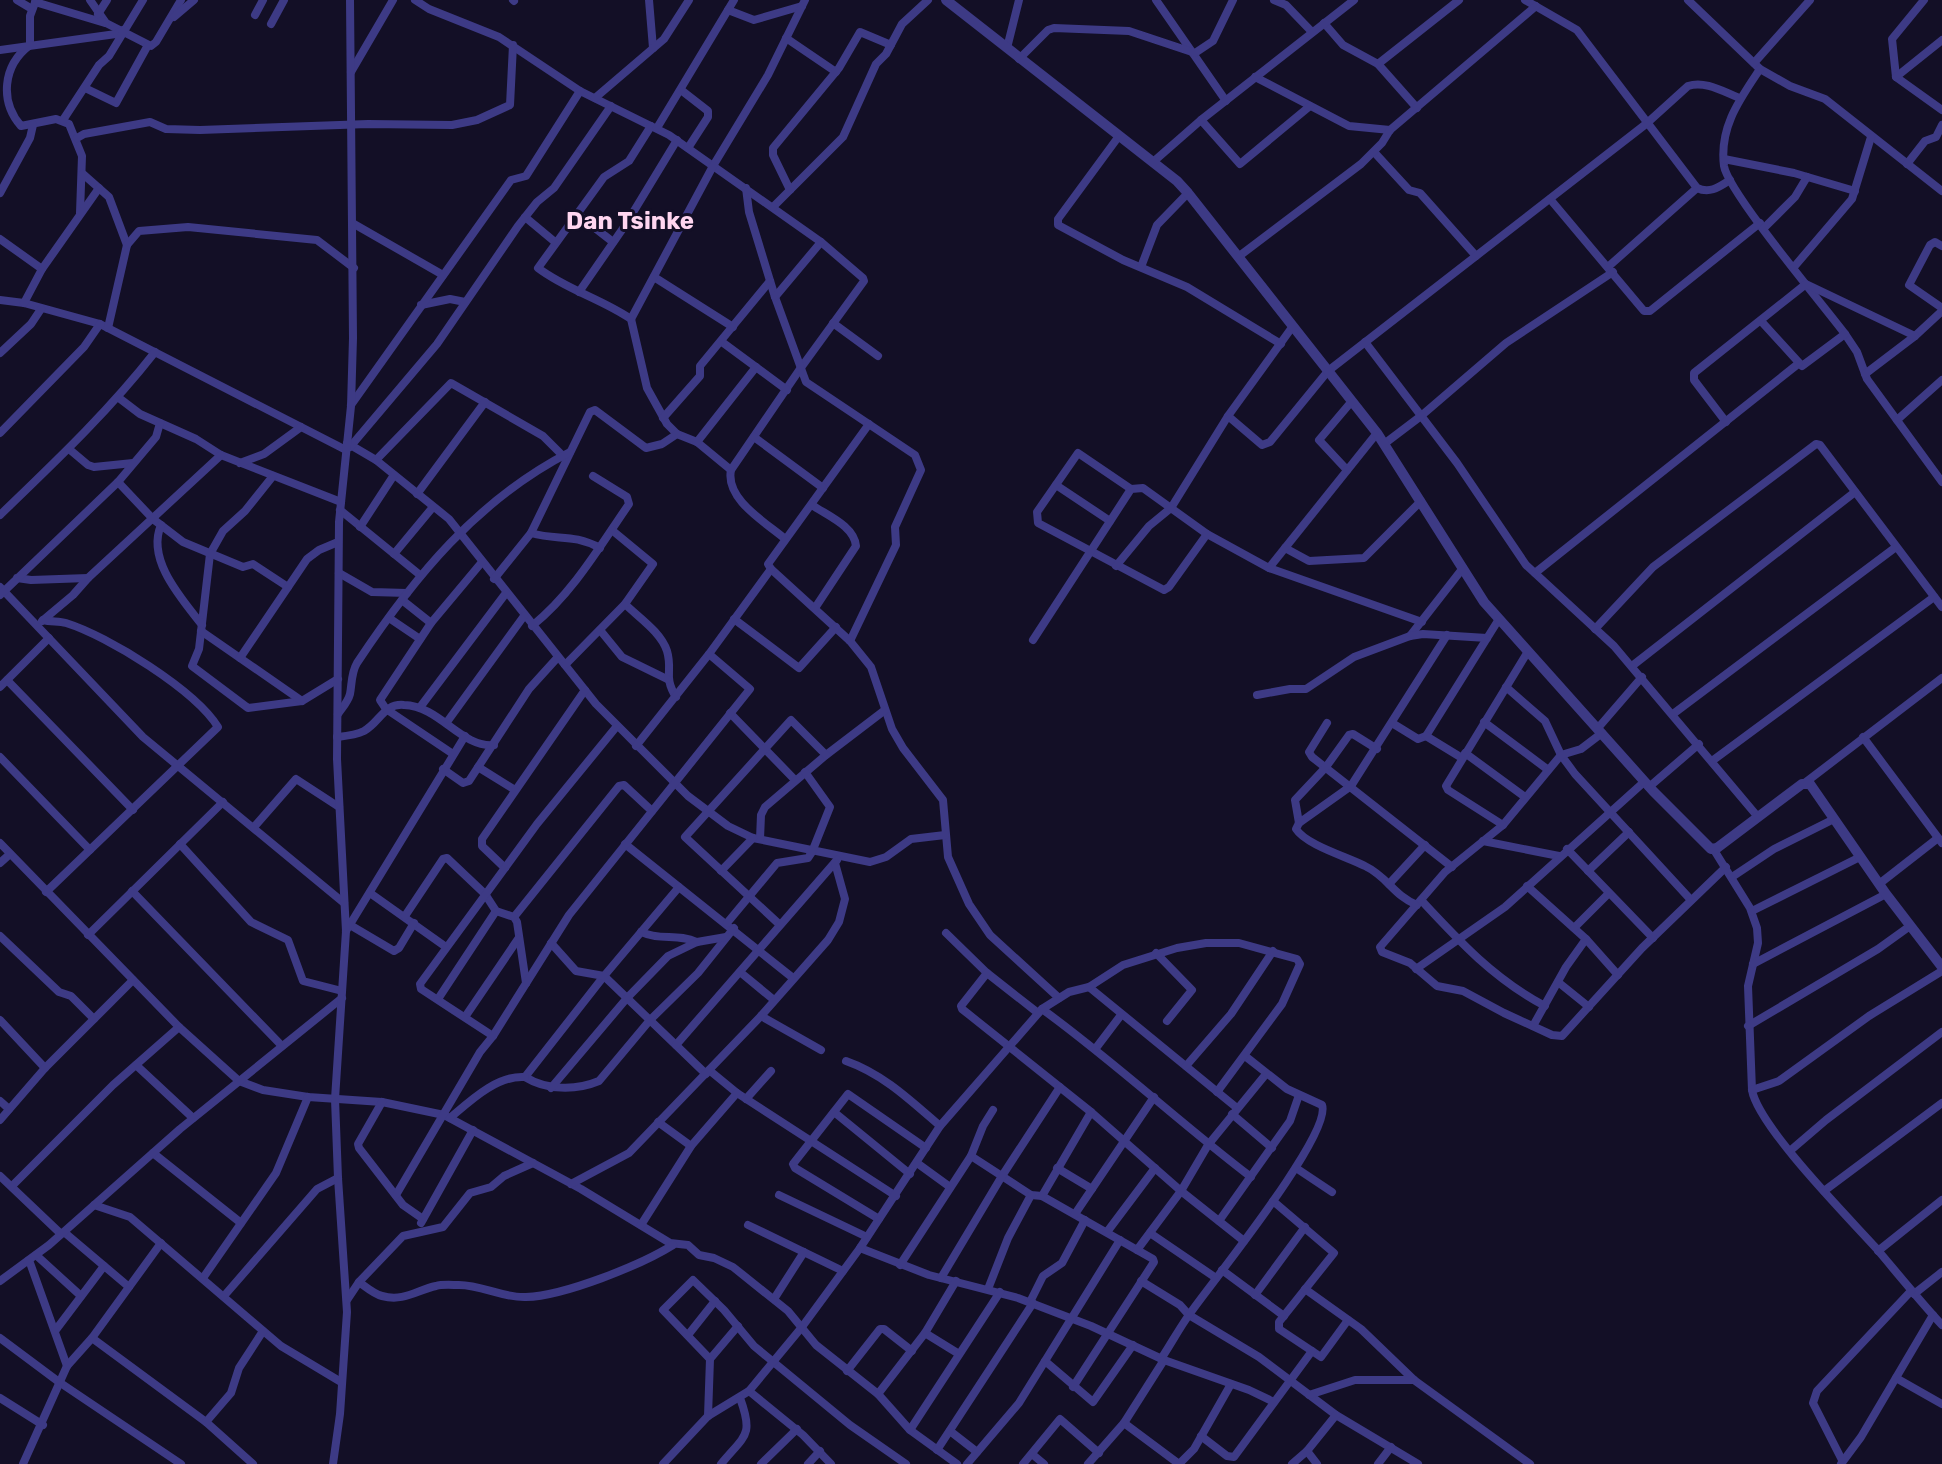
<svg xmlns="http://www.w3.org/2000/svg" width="1942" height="1464" viewBox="0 0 1942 1464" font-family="Rubik,sans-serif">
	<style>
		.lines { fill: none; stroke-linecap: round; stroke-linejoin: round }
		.minor { stroke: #3d3a85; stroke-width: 8 }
		.tertiary { stroke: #3d3a85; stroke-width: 10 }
		.labels { text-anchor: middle; stroke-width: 6; stroke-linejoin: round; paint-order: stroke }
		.quarter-label { font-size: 24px; font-weight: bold; fill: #ffd6f0; stroke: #130f26 }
	</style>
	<rect width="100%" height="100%" fill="#130f26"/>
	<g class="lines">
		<g class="minor">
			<path d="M17,0L32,9"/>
			<path d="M36,0L30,16V45C2,66 0,102 21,126L56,119L69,124L82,156L80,213"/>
			<path d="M90,0L106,23L151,46L156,42L181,0"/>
			<path d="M415,0L429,9L499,37L580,91L669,135L821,242L863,278L864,281L800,369L731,470C725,499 765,522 784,538"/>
			<path d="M513,0L514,1"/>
			<path d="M649,0L653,48"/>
			<path d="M1156,0L1226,101"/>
			<path d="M1274,0L1286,5L1312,32"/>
			<path d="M1525,0L1577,30L1697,188C1710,194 1719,187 1730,180"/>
			<path d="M1688,0L1760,69L1790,86L1825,99L1942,191"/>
			<path d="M1924,0L1892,39L1896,77L1942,110"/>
			<path d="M35,2L105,23"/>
			<path d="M728,10L754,20L802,6"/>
			<path d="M98,14L107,0"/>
			<path d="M255,15L263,0"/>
			<path d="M174,17L194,0"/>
			<path d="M1324,23L1343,45L1378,64L1417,108"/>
			<path d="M271,24L284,0"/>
			<path d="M786,38L836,72"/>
			<path d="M1007,48L1019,0"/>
			<path d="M0,50L116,34L123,30"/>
			<path d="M1019,59L1048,30L1054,28L1129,31L1195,53L1213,41L1233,0"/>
			<path d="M1754,63L1810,0"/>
			<path d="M1378,64L1459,0"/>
			<path d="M1760,69C1740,99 1719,127 1724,166C1728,192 1824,306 1845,334L1857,352L1867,379L1942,482"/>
			<path d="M351,72L393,0"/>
			<path d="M1255,77L1349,126L1390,130"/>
			<path d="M1896,77L1942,40"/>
			<path d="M85,88L116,103L148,45"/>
			<path d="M681,90L708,111V117L688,148"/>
			<path d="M595,98L664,39L689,0"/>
			<path d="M63,120L99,65L109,56L143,0"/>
			<path d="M1201,120L1240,164L1310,106"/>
			<path d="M651,126L629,161L604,177L538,268C567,290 600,298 631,319L647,388L667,424L677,434L697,442L731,470"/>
			<path d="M657,128L734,0"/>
			<path d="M1119,136L1058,219V225L1123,260L1187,287L1281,344"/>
			<path d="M77,138L84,134L150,122L166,129L200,130L368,124L452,125L477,120L510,105L513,45"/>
			<path d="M1374,152L1409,190L1420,193L1476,256"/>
			<path d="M1724,159L1794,173L1855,191"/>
			<path d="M1153,162L1201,120L1354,0"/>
			<path d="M1907,164L1925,141L1936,137L1942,125"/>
			<path d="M83,174L109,197L127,245"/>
			<path d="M746,188L749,212L775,297L806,382L915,455L921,470L895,527L896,545L850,641"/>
			<path d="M790,190L773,155V148L839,68L860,32L891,45"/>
			<path d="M0,193L30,138L33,125"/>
			<path d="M1550,199L1644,311H1650L1760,223"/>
			<path d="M773,207L843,137L876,64L886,54L902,24L928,0"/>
			<path d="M577,214L613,242"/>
			<path d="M525,217L555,242"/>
			<path d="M354,224L443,275"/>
			<path d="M1764,228L1795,197L1807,177"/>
			<path d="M0,239L42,269"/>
			<path d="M1942,246L1935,242L1930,245L1909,285L1942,308"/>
			<path d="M1238,257L1361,164L1382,143L1390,130L1536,6"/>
			<path d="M1609,266L1697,188"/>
			<path d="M1141,267L1157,225L1188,193"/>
			<path d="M1794,267L1852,199L1871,137"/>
			<path d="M654,277L733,327"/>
			<path d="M579,292L626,224L677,140"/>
			<path d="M775,297L821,242"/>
			<path d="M0,300L24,303L100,324L346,450"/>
			<path d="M24,303L42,269L99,188"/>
			<path d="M421,305L450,299L465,302"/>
			<path d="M631,319L713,166L768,75L805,0"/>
			<path d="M1761,321L1802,366L1845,334"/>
			<path d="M833,323L878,356"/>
			<path d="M108,328L127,245L139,231L188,227L317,240L354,268"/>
			<path d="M722,342L787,390"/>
			<path d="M1365,342L1457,463L1526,565L1614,646L1758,817"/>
			<path d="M0,353L31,324L41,309"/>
			<path d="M1865,374L1915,336L1942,311"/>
			<path d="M119,398L140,414L196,439L221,455L341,502"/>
			<path d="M351,405L511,180L526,176L580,91"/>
			<path d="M1228,416L1262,445L1270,442L1328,371L1646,124L1688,86C1705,80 1724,92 1740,98"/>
			<path d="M663,418L700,376V366L770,281"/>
			<path d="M1897,420L1942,380"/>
			<path d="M1726,422L1694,380V373L1806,284L1915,336"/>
			<path d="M869,424L768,564L771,569L850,641L871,667L892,729L903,748L943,800L948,857L969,904L990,935L1059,998"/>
			<path d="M0,433L84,347L100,324"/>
			<path d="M754,437L823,488"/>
			<path d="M697,442L756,367"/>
			<path d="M347,443L376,460L449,519L596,704L688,796L728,826L753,838L870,862L886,857L911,839L945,835"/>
			<path d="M1384,444L1421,416L1506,343L1613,272"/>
			<path d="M350,447L437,344L518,226L537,202L554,188L611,106"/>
			<path d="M69,449L88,465L94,467L133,463"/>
			<path d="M376,460L451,383L543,436L563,456"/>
			<path d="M240,463L264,454L301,427"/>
			<path d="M1347,470L1319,440L1352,401"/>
			<path d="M273,476L245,511L223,531L210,554L199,649L192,666L248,708L302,701L338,679"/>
			<path d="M118,482L153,519L183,542L243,567L253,564L288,587"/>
			<path d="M1056,485L1110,521"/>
			<path d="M1131,489L1078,453L1037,512L1038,523L1164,590L1169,587L1207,534"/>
			<path d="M417,494L485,402"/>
			<path d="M812,505C828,516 854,526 856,546L815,608"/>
			<path d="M340,510L420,575"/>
			<path d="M0,515C55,462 108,412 155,352"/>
			<path d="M161,525C146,560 182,599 202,625"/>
			<path d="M360,527L394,475"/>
			<path d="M531,533C558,541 572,533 600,548"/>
			<path d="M1285,548L1309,561L1364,558L1421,501"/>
			<path d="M394,554L433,507"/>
			<path d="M1116,566L1149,526L1171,508L1228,416L1293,326"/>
			<path d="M1269,568L1377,433"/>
			<path d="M339,573L372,592L407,593"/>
			<path d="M1535,573L1798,364"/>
			<path d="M17,578L31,580L88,578"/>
			<path d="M494,579L531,533L590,412L595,410L646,448L662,444L677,434"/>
			<path d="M0,587L143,737L344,903"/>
			<path d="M0,595L118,482L156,437L160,423"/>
			<path d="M402,600L431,623"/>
			<path d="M625,604C638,617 661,632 667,651C673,671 663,676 676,697"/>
			<path d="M389,618L420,639"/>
			<path d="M734,619L799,668L836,627"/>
			<path d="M43,620C51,622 59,621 66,623C108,636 195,690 218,727L46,892"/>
			<path d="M42,621L73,595L88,578L221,455"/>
			<path d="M532,626C573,593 600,546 629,504L627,497L593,476"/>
			<path d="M1595,629L1653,567L1816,444L1820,445L1942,607"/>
			<path d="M600,630L622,657L667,679"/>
			<path d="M201,631L302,701"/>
			<path d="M1410,636L1463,568"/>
			<path d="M1033,640L1131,489L1143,488L1207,534L1269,568L1422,622"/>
			<path d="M240,658L307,559L319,550L338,542"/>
			<path d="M565,665L625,604L653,564L613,531"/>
			<path d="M1632,666L1855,492"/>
			<path d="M7,680L133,810"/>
			<path d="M0,687L49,638"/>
			<path d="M1506,687L1545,721L1561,755L1575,774L1691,900"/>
			<path d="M1257,695L1290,689H1306L1354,657L1410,636L1423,634L1487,638"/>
			<path d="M421,706L506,593"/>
			<path d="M730,713L795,780"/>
			<path d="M338,714C342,708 348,702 350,694C352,684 351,673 357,663C414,577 477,500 570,452"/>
			<path d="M1673,714L1896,547"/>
			<path d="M447,722L524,616"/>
			<path d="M1484,722L1547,769"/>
			<path d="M1327,723L1309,752L1312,757L1452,867"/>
			<path d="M1392,723L1418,739L1426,736L1499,619"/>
			<path d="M1598,728L1642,677"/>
			<path d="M1602,733L1581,749L1561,755L1503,825L1445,872L1380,947L1382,952L1410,963L1437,986L1463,991L1504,1013L1552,1035L1562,1036L1642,948L1726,867"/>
			<path d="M1426,736L1462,758"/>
			<path d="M337,737C346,736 356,735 364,731C380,722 384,703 404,705C440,706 461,748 494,745"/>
			<path d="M1863,737L1942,843"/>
			<path d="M636,746L709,654L771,569"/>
			<path d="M1377,749L1353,734L1349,735L1326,767L1295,800L1299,823L1296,829C1306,845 1348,857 1365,866C1388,877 1393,895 1417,905"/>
			<path d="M1465,753L1525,797"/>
			<path d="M453,754L386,709L380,700L431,623L482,562"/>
			<path d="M0,757L90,850"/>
			<path d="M1712,761L1934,597"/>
			<path d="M478,767L515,790"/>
			<path d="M443,769L463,783L469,781L529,689L558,657"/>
			<path d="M1806,782L1942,678"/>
			<path d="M1649,787L1699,744"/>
			<path d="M1299,823L1351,786L1447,635"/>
			<path d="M1503,825L1448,790L1446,786L1527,653"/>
			<path d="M254,827L296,779L339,807"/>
			<path d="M760,839L761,815L765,807L826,755L885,710"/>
			<path d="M1483,841L1559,856"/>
			<path d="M0,843L179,1027L239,1081L263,1090L308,1097L382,1102L444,1115L581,1189L670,1243L688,1245L699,1255L714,1258L733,1267L788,1311L816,1345L878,1394L910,1430L957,1464"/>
			<path d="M180,844L251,922L288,940L303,981L342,991"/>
			<path d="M625,844L793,978"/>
			<path d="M1567,849L1653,938"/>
			<path d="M1714,850L1750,908L1757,928L1758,943L1748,986L1752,1090C1758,1126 1848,1217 1876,1248C1898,1274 1919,1300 1942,1325"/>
			<path d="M0,863L10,854"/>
			<path d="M505,868L482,846V839L585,690"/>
			<path d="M721,871L753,838"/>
			<path d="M1588,871L1629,832"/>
			<path d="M1732,877L1774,849L1834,819"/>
			<path d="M1389,884L1425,845"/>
			<path d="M1879,884L1938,838"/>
			<path d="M1527,886L1586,939L1618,975"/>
			<path d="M679,887L604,976L525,1077C546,1090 575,1091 599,1081L650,1020L698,973L734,928"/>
			<path d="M132,891L282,1046"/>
			<path d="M370,893L446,947"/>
			<path d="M1421,900C1459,941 1494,979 1545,1006"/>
			<path d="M1752,911L1860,857"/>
			<path d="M405,916L443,859L447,858L485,894L496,911L514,917L517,922L526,983"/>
			<path d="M514,917L619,786L624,785L652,811"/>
			<path d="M727,923L777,863L808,858L812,852L830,807L805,772"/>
			<path d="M779,924L685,837L791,720L826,755"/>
			<path d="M350,925L394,951L399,948L414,923"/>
			<path d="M1574,928L1609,893"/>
			<path d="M346,931L465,736"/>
			<path d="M641,932C660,941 678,933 697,942"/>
			<path d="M946,933L987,973L1038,1013"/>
			<path d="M88,935L223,802"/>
			<path d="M0,936L59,992L71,996L94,1019"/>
			<path d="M551,943L576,971L604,976L706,1074"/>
			<path d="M1156,953L1192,990L1167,1021"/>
			<path d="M1753,964L1886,894"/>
			<path d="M1416,969L1505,907L1644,782"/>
			<path d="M740,972L774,1000"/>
			<path d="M987,973L961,1006L962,1009L1091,1112L1181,1191L1244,1241"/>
			<path d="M1558,982L1589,1007"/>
			<path d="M1089,987L1237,1108"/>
			<path d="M438,999L496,911"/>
			<path d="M1042,1009C1115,1062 1180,1123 1251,1177"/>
			<path d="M761,1016L821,1050"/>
			<path d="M465,1017L518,939"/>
			<path d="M0,1020L45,1068"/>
			<path d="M1533,1026L1566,967L1586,939"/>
			<path d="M1748,1026L1878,949L1910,926"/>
			<path d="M493,1036L421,989L420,984L537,824L617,726"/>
			<path d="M676,1045L837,860"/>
			<path d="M1096,1048L1121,1015"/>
			<path d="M846,1061C883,1074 910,1100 940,1126"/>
			<path d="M136,1065L193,1118"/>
			<path d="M1186,1066L1231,1014L1273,951"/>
			<path d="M709,1070L737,1093L896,1196"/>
			<path d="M551,1088L627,998L668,956L697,942L726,937"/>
			<path d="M1752,1090L1779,1081L1869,1016L1942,971"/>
			<path d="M746,1099L771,1071"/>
			<path d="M0,1101L9,1109"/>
			<path d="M382,1102L358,1144L359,1148L403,1205L423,1219"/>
			<path d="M834,1112L910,1174"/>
			<path d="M1232,1114L1272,1148"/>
			<path d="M450,1118C470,1101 497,1075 525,1077"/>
			<path d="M0,1120L45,1068L133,980"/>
			<path d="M658,1122L691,1146"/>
			<path d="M1791,1150L1826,1120L1942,1032"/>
			<path d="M153,1153L241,1223"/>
			<path d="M971,1156L1031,1195L1042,1196L1153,1259L1154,1262L1073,1387"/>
			<path d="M917,1163L950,1187"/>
			<path d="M1057,1168L1092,1189"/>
			<path d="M1296,1168L1332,1192"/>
			<path d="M0,1176L61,1234"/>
			<path d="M571,1184L629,1153L761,1016L828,940L839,922L845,899L835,863"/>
			<path d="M12,1186L113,1085L179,1027"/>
			<path d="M1824,1191L1942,1103"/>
			<path d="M396,1195L480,1052L493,1036L569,915L750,689L709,654"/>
			<path d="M779,1195L867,1237"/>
			<path d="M1042,1196L1091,1112"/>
			<path d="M1273,1201L1334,1253L1279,1322V1329L1321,1357L1348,1320"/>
			<path d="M94,1205L130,1217L281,1346L341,1382"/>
			<path d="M1075,1214L1154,1097"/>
			<path d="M879,1219L795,1168L793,1164L848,1094L926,1148"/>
			<path d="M1219,1221L1290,1121L1299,1095"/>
			<path d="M421,1223L473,1130"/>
			<path d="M641,1225L691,1146L737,1093"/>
			<path d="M748,1225L843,1271"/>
			<path d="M64,1232L129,1287"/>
			<path d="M1107,1232L1155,1168"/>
			<path d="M1150,1233L1216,1278"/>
			<path d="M860,1248L929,1275L1018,1298L1091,1326L1164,1360L1249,1390L1274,1402"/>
			<path d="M1137,1250L1181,1191L1208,1145L1266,1074"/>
			<path d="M1878,1251L1942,1200"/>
			<path d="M36,1255L81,1296"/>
			<path d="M29,1260L67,1366"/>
			<path d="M900,1265L971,1156L983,1126L993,1110"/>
			<path d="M1222,1270L1284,1316"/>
			<path d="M203,1278L276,1173L308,1097"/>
			<path d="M941,1278L1002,1176L1060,1087"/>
			<path d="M0,1281L49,1245L180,1129L342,998"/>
			<path d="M1141,1281L1180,1305L1189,1315L1259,1357L1336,1415L1418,1464"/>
			<path d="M359,1282C366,1287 374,1294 382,1296C404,1302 417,1290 436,1286C442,1284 452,1285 459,1285C482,1285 502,1298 526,1297C564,1296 641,1265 673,1245"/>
			<path d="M988,1289L1008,1238L1031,1195"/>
			<path d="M1305,1289L1361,1329L1414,1380L1530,1464"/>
			<path d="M1914,1294L1942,1272"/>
			<path d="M1255,1295L1305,1227"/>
			<path d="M224,1296L317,1189L338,1178"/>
			<path d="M774,1299L804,1252"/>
			<path d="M347,1300L359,1282L403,1236L443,1227L470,1193L491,1187L504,1176L533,1163"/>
			<path d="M1030,1302L1043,1276L1062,1263L1085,1220"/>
			<path d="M55,1331L104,1266"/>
			<path d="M925,1333L959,1354"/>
			<path d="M688,1335L715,1301"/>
			<path d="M0,1338L59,1382L181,1464"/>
			<path d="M92,1338L206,1422L253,1464"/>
			<path d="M710,1359L738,1326"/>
			<path d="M1161,1359C1171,1344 1180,1327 1191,1312C1212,1282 1333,1133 1322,1105L1287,1089L1245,1056"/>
			<path d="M1045,1361L1093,1402L1133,1345"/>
			<path d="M847,1371L880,1329H884L912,1351"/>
			<path d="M1896,1378L1942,1404"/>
			<path d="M749,1391L803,1435L831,1464"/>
			<path d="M878,1394L925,1333L956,1281"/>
			<path d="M1309,1395L1355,1380H1414"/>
			<path d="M0,1398L43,1425"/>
			<path d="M708,1416L710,1359L663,1310L693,1280L724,1310L754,1346L850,1425L906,1464"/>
			<path d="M206,1422L231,1393L239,1368L263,1331"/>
			<path d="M1124,1423L1179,1464L1194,1449L1231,1384"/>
			<path d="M910,1430L1000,1292"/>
			<path d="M950,1431L977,1452"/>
			<path d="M1201,1436L1227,1456L1234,1457L1312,1351"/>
			<path d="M937,1450L1033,1303"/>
			<path d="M1307,1451L1317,1464"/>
			<path d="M1032,1454L1044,1464"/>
			<path d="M1842,1460L1813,1403L1817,1391L1911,1291"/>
			<path d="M23,1464L67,1366L92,1338L161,1243"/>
			<path d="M333,1464L340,1414L347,1312L338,1178L335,1099L346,931L337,759L339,522L351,406L353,338L350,0"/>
			<path d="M663,1464L708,1416L749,1391L802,1327L860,1248L940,1126L1042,1009L1069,992L1089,987L1123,965L1177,948L1206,943H1239L1297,959L1300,964L1282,1004L1217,1092"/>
			<path d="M721,1464C745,1435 754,1436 740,1398"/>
			<path d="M761,1464L797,1429"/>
			<path d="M808,1464L820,1451"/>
			<path d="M967,1464L1019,1403L1120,1240"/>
			<path d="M1023,1464L1060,1419L1099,1453"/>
			<path d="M1088,1464L1124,1423L1164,1360"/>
			<path d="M1292,1464L1307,1451L1336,1415"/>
			<path d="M1378,1464L1391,1447"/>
			<path d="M1841,1464L1861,1437L1933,1315"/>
		</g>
		<path class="tertiary" d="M946,0L1177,181L1188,193L1377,433L1484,602L1653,791L1711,849L1717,848L1802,784H1810L1886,894L1942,967"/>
	</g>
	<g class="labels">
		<g class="quarter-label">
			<text x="630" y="229">Dan Tsinke</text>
		</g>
	</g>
</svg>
